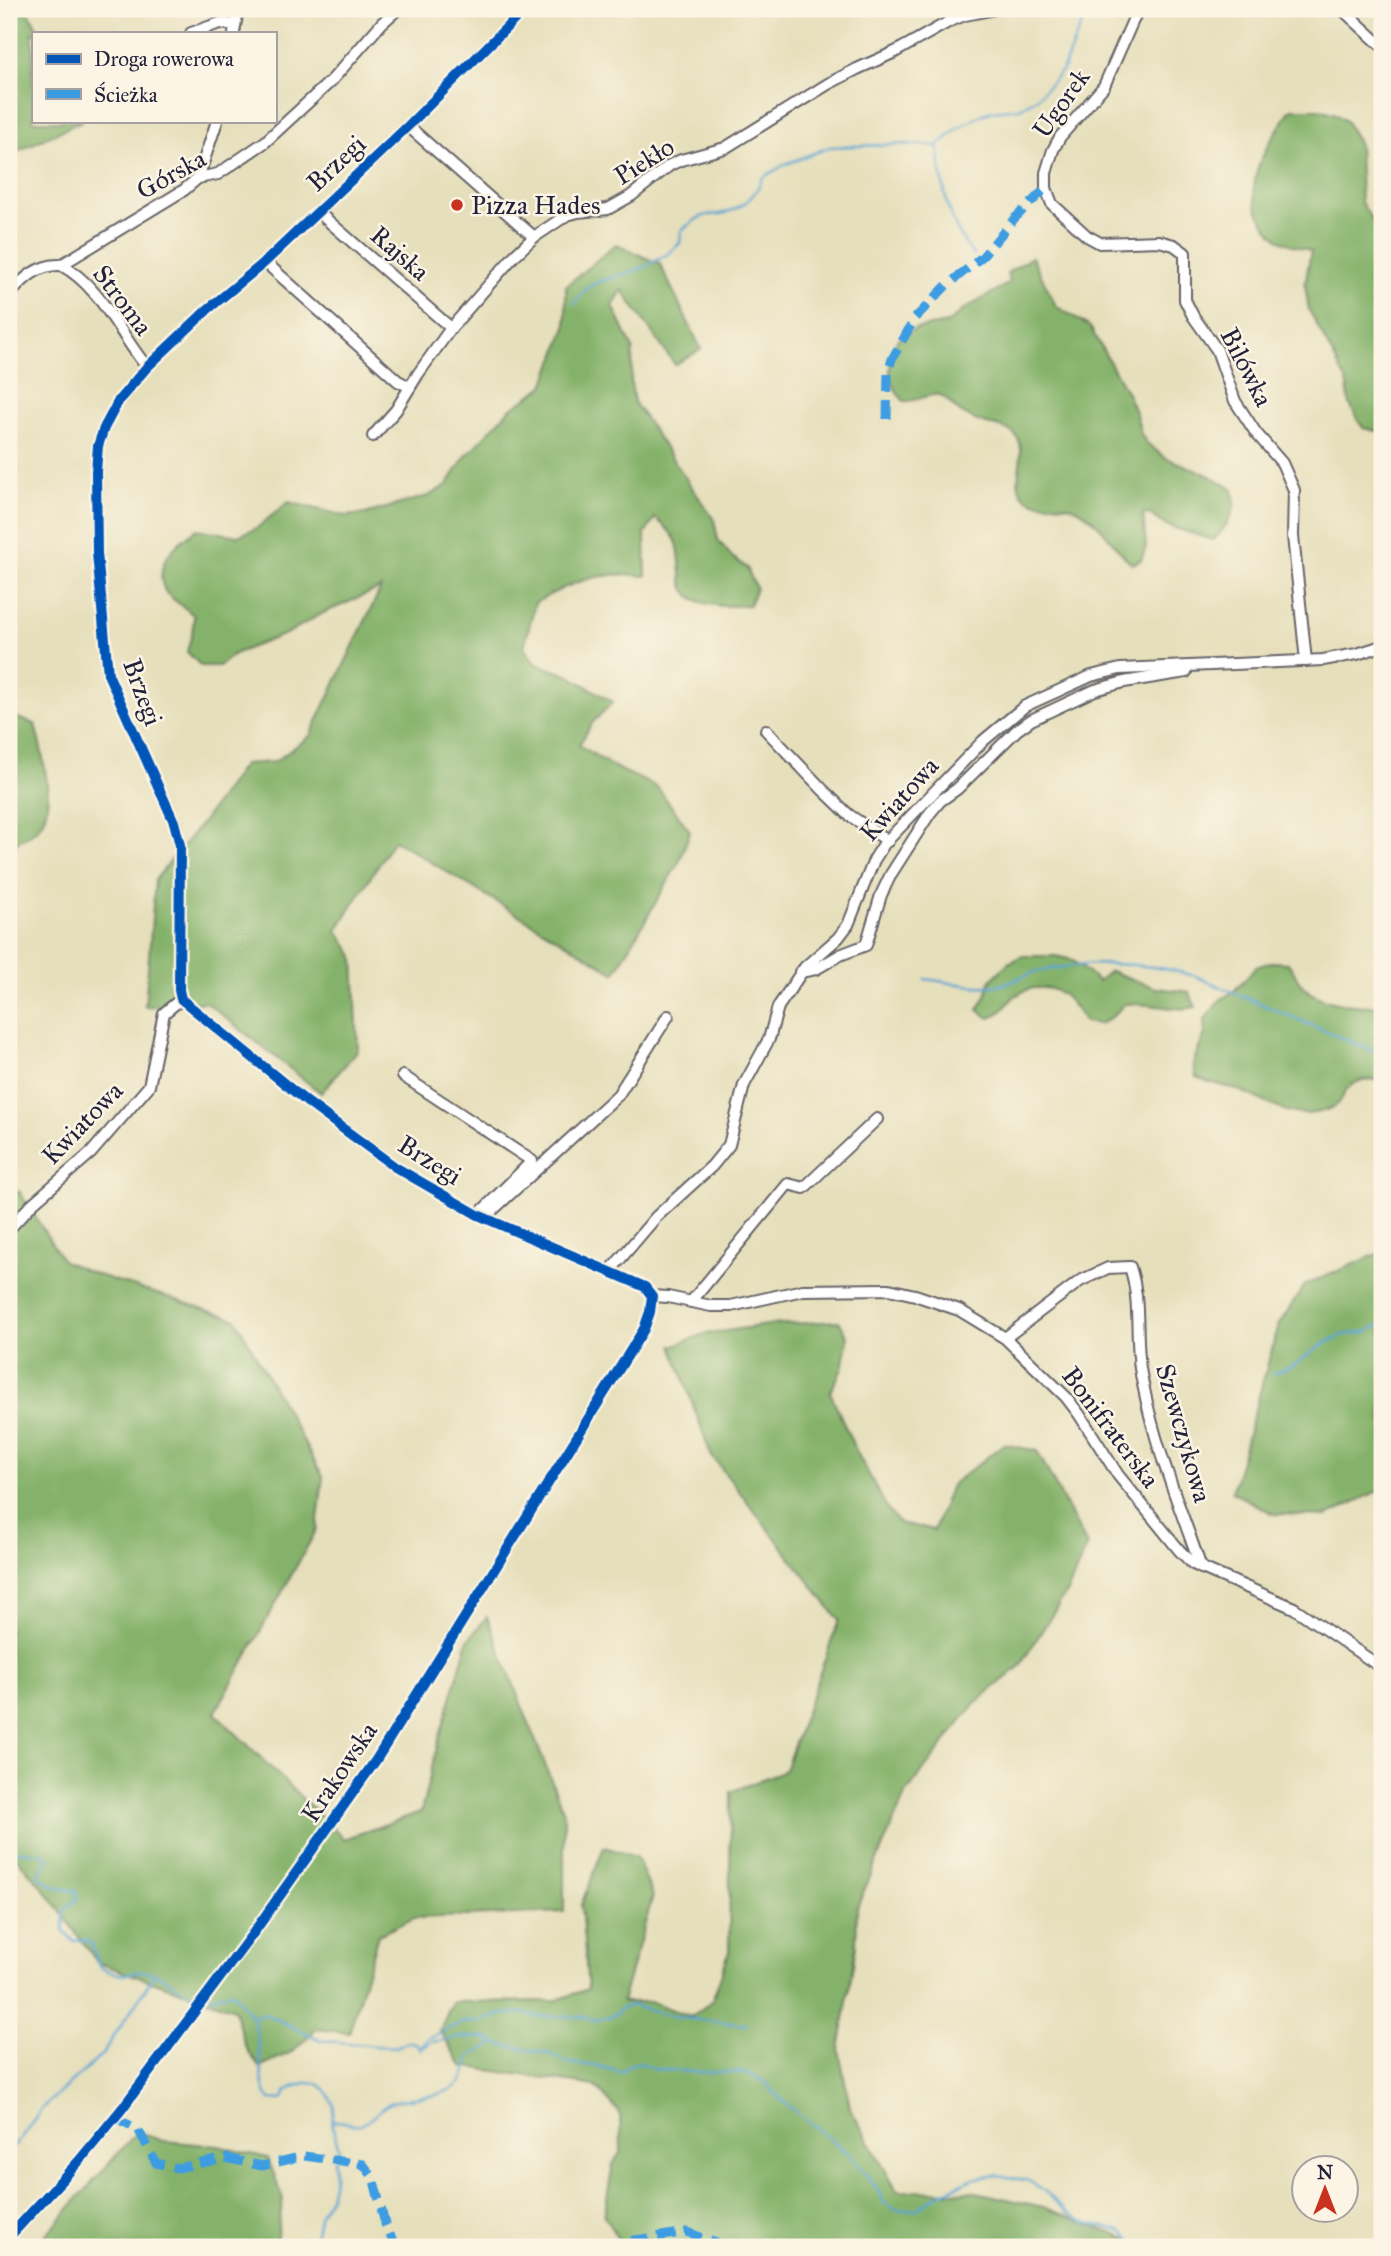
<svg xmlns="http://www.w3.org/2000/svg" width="1391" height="2256" viewBox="0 0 1391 2256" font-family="'IM FELL Great Primer',serif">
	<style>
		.forest { fill: #85b26a; stroke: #546a52; stroke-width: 2 }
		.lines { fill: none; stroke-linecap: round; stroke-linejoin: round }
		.stream { stroke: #5ca5d3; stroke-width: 2.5 }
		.minor-casing { stroke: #676468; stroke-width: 14 }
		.minor { stroke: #fff; stroke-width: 10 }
		.quiet { stroke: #3c9ce2; stroke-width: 9; stroke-dasharray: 18 9; stroke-linecap: butt }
		.cycleway-casing { stroke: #fcf5e5; stroke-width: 15 }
		.cycleway { stroke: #0057b8; stroke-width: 10 }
		.poi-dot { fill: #c8321e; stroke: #fcf5e5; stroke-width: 2.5 }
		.labels { text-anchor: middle; stroke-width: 5; stroke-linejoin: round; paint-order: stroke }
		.street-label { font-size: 26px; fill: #22223b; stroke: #fcf5e5 }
		.poi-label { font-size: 26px; fill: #22223b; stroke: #fcf5e5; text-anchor: start }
	</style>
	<rect width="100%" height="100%" fill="#fcf5e5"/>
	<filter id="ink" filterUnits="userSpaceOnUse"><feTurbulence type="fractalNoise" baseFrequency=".0143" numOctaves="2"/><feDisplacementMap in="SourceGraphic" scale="14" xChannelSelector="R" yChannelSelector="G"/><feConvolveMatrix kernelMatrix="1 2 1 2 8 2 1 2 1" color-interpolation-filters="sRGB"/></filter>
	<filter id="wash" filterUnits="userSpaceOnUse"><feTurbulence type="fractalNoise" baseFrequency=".00686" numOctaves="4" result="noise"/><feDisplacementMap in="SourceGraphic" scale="28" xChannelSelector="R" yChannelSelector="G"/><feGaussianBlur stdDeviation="1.57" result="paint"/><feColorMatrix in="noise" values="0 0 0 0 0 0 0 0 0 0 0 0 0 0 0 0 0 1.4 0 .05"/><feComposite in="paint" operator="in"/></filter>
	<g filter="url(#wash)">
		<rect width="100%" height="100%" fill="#e6dfbb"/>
		<g class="forest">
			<path d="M9,9H27L40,33H33V121H82L9,155Z"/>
			<path d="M1291,109H1319L1333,113L1346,121L1359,145L1361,202L1382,237V432L1363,428L1350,405L1346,380L1309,310L1305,285L1311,251C1301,247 1289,245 1280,240C1274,236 1269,229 1265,224C1237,184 1269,143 1291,109Z"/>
			<path d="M616,244L660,264L701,349L675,365L622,290L613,306L633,349L631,383L634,402L714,520L718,540L731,556L747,568L756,588L749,605C728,607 686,609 682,581C677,548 685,542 655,518L645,534L646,576C603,570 572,581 535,603L524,647L535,663L570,676L613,702L593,722L579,745L610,765L657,787L690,831L680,860L615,973L394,840L337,930L354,956L358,1050L321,1093L206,1002L145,1007L155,880L201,824L244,764L274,762L310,736L381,588L321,614L288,633L234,654L219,666H201L187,652L192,634L194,616C188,609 168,597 165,591C152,563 177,543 197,529L238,536L257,528L288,502L346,516L365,514L428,496L447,485L465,457L510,409L544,386L566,327V286Z"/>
			<path d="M1032,257L1056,306L1090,327L1127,393L1136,414L1141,434L1147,443L1164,457L1204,473L1232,488C1240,507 1227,527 1213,540L1165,525L1152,515L1143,514L1146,547L1141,560L1132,564C1111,546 1103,522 1075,508C1060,500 1037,509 1024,496C1011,483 1025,460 1020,444C1015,426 994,427 980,422C972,419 963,414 956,409C951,404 946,397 940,395C932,392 917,402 904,401C886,382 887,364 897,340L914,329L948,323L963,310L1009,283L1007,273Z"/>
			<path d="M9,715L35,724C41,750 58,806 38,828C30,836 19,841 9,845Z"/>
			<path d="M1023,956H1056L1072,960L1098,981L1110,971L1156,988L1189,992L1196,1007C1172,1012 1148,1002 1124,1004L1113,1016L1100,1024L1085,1022C1070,1001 1063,985 1034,988C1026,989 1021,992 1014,997C1003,1008 1006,1010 990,1018L978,1010L986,996L990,981L1008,963Z"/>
			<path d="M1271,962L1288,963C1294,971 1299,984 1307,990C1327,1006 1358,1006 1382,1006V1081C1369,1078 1357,1079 1347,1089C1344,1093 1343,1099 1339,1103C1333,1108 1322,1112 1314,1113C1289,1118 1265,1101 1243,1092C1227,1086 1211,1084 1196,1077L1193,1063L1205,1034V1019L1220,1000L1234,991L1256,967Z"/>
			<path d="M19,1191L63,1261L98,1275L236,1319L323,1477L317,1529L215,1713L344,1839L421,1812L438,1743L468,1640L487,1617L564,1813V1912L414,1918L378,1935L349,2033L316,2029L292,2052L259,2067L245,2046L234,2009L98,1963L43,1888L9,1849V1198Z"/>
			<path d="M1382,1252V1489L1327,1516L1274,1514L1232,1492L1279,1324L1305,1285Z"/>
			<path d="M839,1321L848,1337L842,1369L830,1392L855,1449L888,1510L899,1523L934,1530L951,1485L1004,1444L1037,1451L1087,1545L1069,1588L1019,1667L975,1703L905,1795L857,1907L856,1947L839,2050L850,2108L897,2191L976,2192L1043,2207L1148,2247H680L679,2245L621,2244L604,2216L613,2164L621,2151L620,2113L595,2086L462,2066L440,2031L452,2002L554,2001L588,1989L581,1905L604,1847L636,1857L653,1896L622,2002H652L691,2017L712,2001L729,1952L731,1792L785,1770L839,1620L711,1455L672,1346L705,1334L767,1325Z"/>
			<path d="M137,2132L163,2141L218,2146L268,2158L283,2199L275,2247L36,2246Z"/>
		</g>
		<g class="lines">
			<g class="stream">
				<path d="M938,146C943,190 946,221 974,256"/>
				<path d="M574,304L585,290L596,283L645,267L668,254L680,243L681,231C688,226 695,218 704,216C710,214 716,215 721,214C740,210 757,196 762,178L786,164L830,147L907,144L938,146L957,129L981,115L992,111L1020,108L1037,98L1062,71L1088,9"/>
				<path d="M925,979C949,982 976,989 1000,985C1013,983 1023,975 1035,972C1088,961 1143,961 1195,976L1382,1055"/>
				<path d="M1273,1374L1294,1365L1324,1344L1343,1335L1366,1332L1382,1324"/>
				<path d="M9,1853L18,1851L44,1854L49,1859L38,1875C50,1886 60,1889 76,1891L77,1899L64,1910V1932L74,1941L86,1940L91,1943L100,1967C123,1981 127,1970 149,1972C157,1972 187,1992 193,1997L201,1996"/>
				<path d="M211,1997L233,1992L252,2017L257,2034L263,2085L266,2095L270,2099L282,2100L287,2091L293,2087L308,2082L316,2083L325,2089L334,2105L332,2125L339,2149L334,2161V2179L330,2197L320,2213L313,2247"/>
				<path d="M252,2017L265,2014L321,2040L376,2046L395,2047L410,2042L417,2044L421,2049"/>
				<path d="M422,2047L427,2039L454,2026L466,2022H478L504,2014L523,2013L537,2016L582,2017L594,2020L611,2017L622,2008L632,2005L673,2017L747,2025"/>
				<path d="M421,2049L431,2042L464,2037L487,2038L495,2043L550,2054L568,2063L597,2066L621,2072L631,2064L641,2063L653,2069L694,2072H735L753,2075L763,2081L785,2103L848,2153L876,2187L884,2203L897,2210L917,2209L939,2194L972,2179L997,2175L1029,2181L1047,2193L1068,2213L1085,2222L1121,2231L1142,2247"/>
				<path d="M334,2121C344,2120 352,2126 361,2124C374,2120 381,2105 393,2102C413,2096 445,2099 461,2082C467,2076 466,2064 470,2056L495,2043"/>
				<path d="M9,2151L18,2142L42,2108L101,2056L155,1974"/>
			</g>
		</g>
	</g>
	<g filter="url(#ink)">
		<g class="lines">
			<g class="minor-casing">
				<g id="minor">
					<path d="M525,9L408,126L265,262L207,310L147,367L119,400L104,428L98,446L96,471L97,553L108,674L174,822L180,845L179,990L181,999L307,1102L395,1167L478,1215L645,1287L652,1296"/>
					<path d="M1138,9L1104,86L1060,137L1053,150L1046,173V188L1052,204L1087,236L1100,243L1159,241L1174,245L1185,253V300L1193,316L1217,350L1235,401L1256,433L1282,463L1294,490L1293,536L1306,661"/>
					<path d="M1342,9L1382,46"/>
					<path d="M191,33L220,23L235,25"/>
					<path d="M234,33L238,9"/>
					<path d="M408,126L534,237"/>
					<path d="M198,178L217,121"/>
					<path d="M318,212L451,328"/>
					<path d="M265,262L398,381L410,387"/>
					<path d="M61,265C101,286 119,334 147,367"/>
					<path d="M9,295C23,279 38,264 61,265L184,190L198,178L218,174L265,142L332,80L382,23L398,9"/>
					<path d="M373,436L396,410L418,374L451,328L514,256L534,237L567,215L578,212L608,209L631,196L670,165L681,160L725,148L828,84L857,69L895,52L952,20L965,15L996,9"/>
					<path d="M766,730L823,790L849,815L888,841"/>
					<path d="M800,972L816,969L840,955L866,945L881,895L891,874L930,813L940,801L957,789L1017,730L1031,720L1095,690L1124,682L1186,672"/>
					<path d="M403,1076L532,1161L478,1215"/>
					<path d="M485,1217L618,1095L668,1016"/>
					<path d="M9,1229L33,1203L91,1153L149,1086L164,1013L181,999"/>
					<path d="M610,1271L656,1217L712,1166L729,1145L744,1085L769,1039L778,1007L805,967L838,938L848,925L874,860L884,844L983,741L1025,706L1091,676L1120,669L1323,660L1357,654L1382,646"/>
					<path d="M652,1296L668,1297L711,1306H731L803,1290L889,1289L915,1295L959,1310L1005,1338L1066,1397L1079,1414L1118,1475L1180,1551L1193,1564L1294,1608L1382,1668"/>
					<path d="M691,1302L788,1184L804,1188L877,1119"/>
					<path d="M1005,1338L1080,1281L1108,1268L1130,1267C1140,1297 1136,1327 1139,1357C1139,1368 1142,1379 1144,1389C1156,1450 1181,1509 1201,1568"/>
					<path d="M9,2237L79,2161L121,2110L254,1932L376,1760L644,1329L650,1312L652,1296"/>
				</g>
			</g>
			<use href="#minor" class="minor"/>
			<g class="quiet">
				<path d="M887,419L888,372L892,359L915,318L945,287L983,256L1014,219L1046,188"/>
				<path d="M115,2118L138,2129L156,2163L178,2168L226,2158L262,2166L304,2156L363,2164L373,2177L385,2224L396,2247"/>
				<path d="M605,2247L635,2240L687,2232L716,2243L718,2247"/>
			</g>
			<g class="cycleway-casing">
				<path id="cycleway" d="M9,2237L79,2161L121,2110L254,1932L376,1760L644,1329L650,1312L652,1296L645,1287L478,1215L395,1167L307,1102L181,999L179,990L180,845L174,822L108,674L97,553L96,471L98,446L104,428L119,400L147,367L207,310L265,262L408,126L525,9"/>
			</g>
			<use href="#cycleway" class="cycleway"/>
		</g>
	</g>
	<circle class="poi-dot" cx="457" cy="205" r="7"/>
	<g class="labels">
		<g class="street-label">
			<text transform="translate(1061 103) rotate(-55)" y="9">Ugorek</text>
			<text transform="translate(644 161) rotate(-32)" y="9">Piekło</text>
			<text transform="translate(336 163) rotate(-43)" y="9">Brzegi</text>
			<text transform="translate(171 174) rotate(-29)" y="9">Górska</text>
			<text transform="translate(400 253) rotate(41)" y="9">Rajska</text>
			<text transform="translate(123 300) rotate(53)" y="9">Stroma</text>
			<text transform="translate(1247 367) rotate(63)" y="9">Bilówka</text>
			<text transform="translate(143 692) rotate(70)" y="9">Brzegi</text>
			<text transform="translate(899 799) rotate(-48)" y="9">Kwiatowa</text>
			<text transform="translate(82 1123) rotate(-46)" y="9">Kwiatowa</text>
			<text transform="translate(430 1160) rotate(32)" y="9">Brzegi</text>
			<text transform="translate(1111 1427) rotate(53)" y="9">Bonifraterska</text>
			<text transform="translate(1184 1433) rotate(74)" y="9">Szewczykowa</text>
			<text transform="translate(339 1772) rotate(-56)" y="9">Krakowska</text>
		</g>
		<g class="poi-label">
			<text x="471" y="214">Pizza Hades</text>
		</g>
	</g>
	<rect width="1391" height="2256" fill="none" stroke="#fcf5e5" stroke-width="35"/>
	<rect x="32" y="32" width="245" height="91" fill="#fcf5e5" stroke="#a5a1a1" stroke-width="2"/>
	<rect x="46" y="54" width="35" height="10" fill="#0057b8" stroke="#a5a1a1" stroke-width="2"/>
	<text x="94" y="66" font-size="21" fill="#22223b">Droga rowerowa</text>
	<rect x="46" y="89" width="35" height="10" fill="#3c9ce2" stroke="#a5a1a1" stroke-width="2"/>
	<text x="94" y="102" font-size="21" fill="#22223b">Ścieżka</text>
	<g transform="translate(1325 2189)"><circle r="33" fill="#fcf5e5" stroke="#a5a1a1" stroke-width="2"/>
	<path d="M0-5L12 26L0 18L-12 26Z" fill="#c8321e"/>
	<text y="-10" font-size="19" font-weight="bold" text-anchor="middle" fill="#22223b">N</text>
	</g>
</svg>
